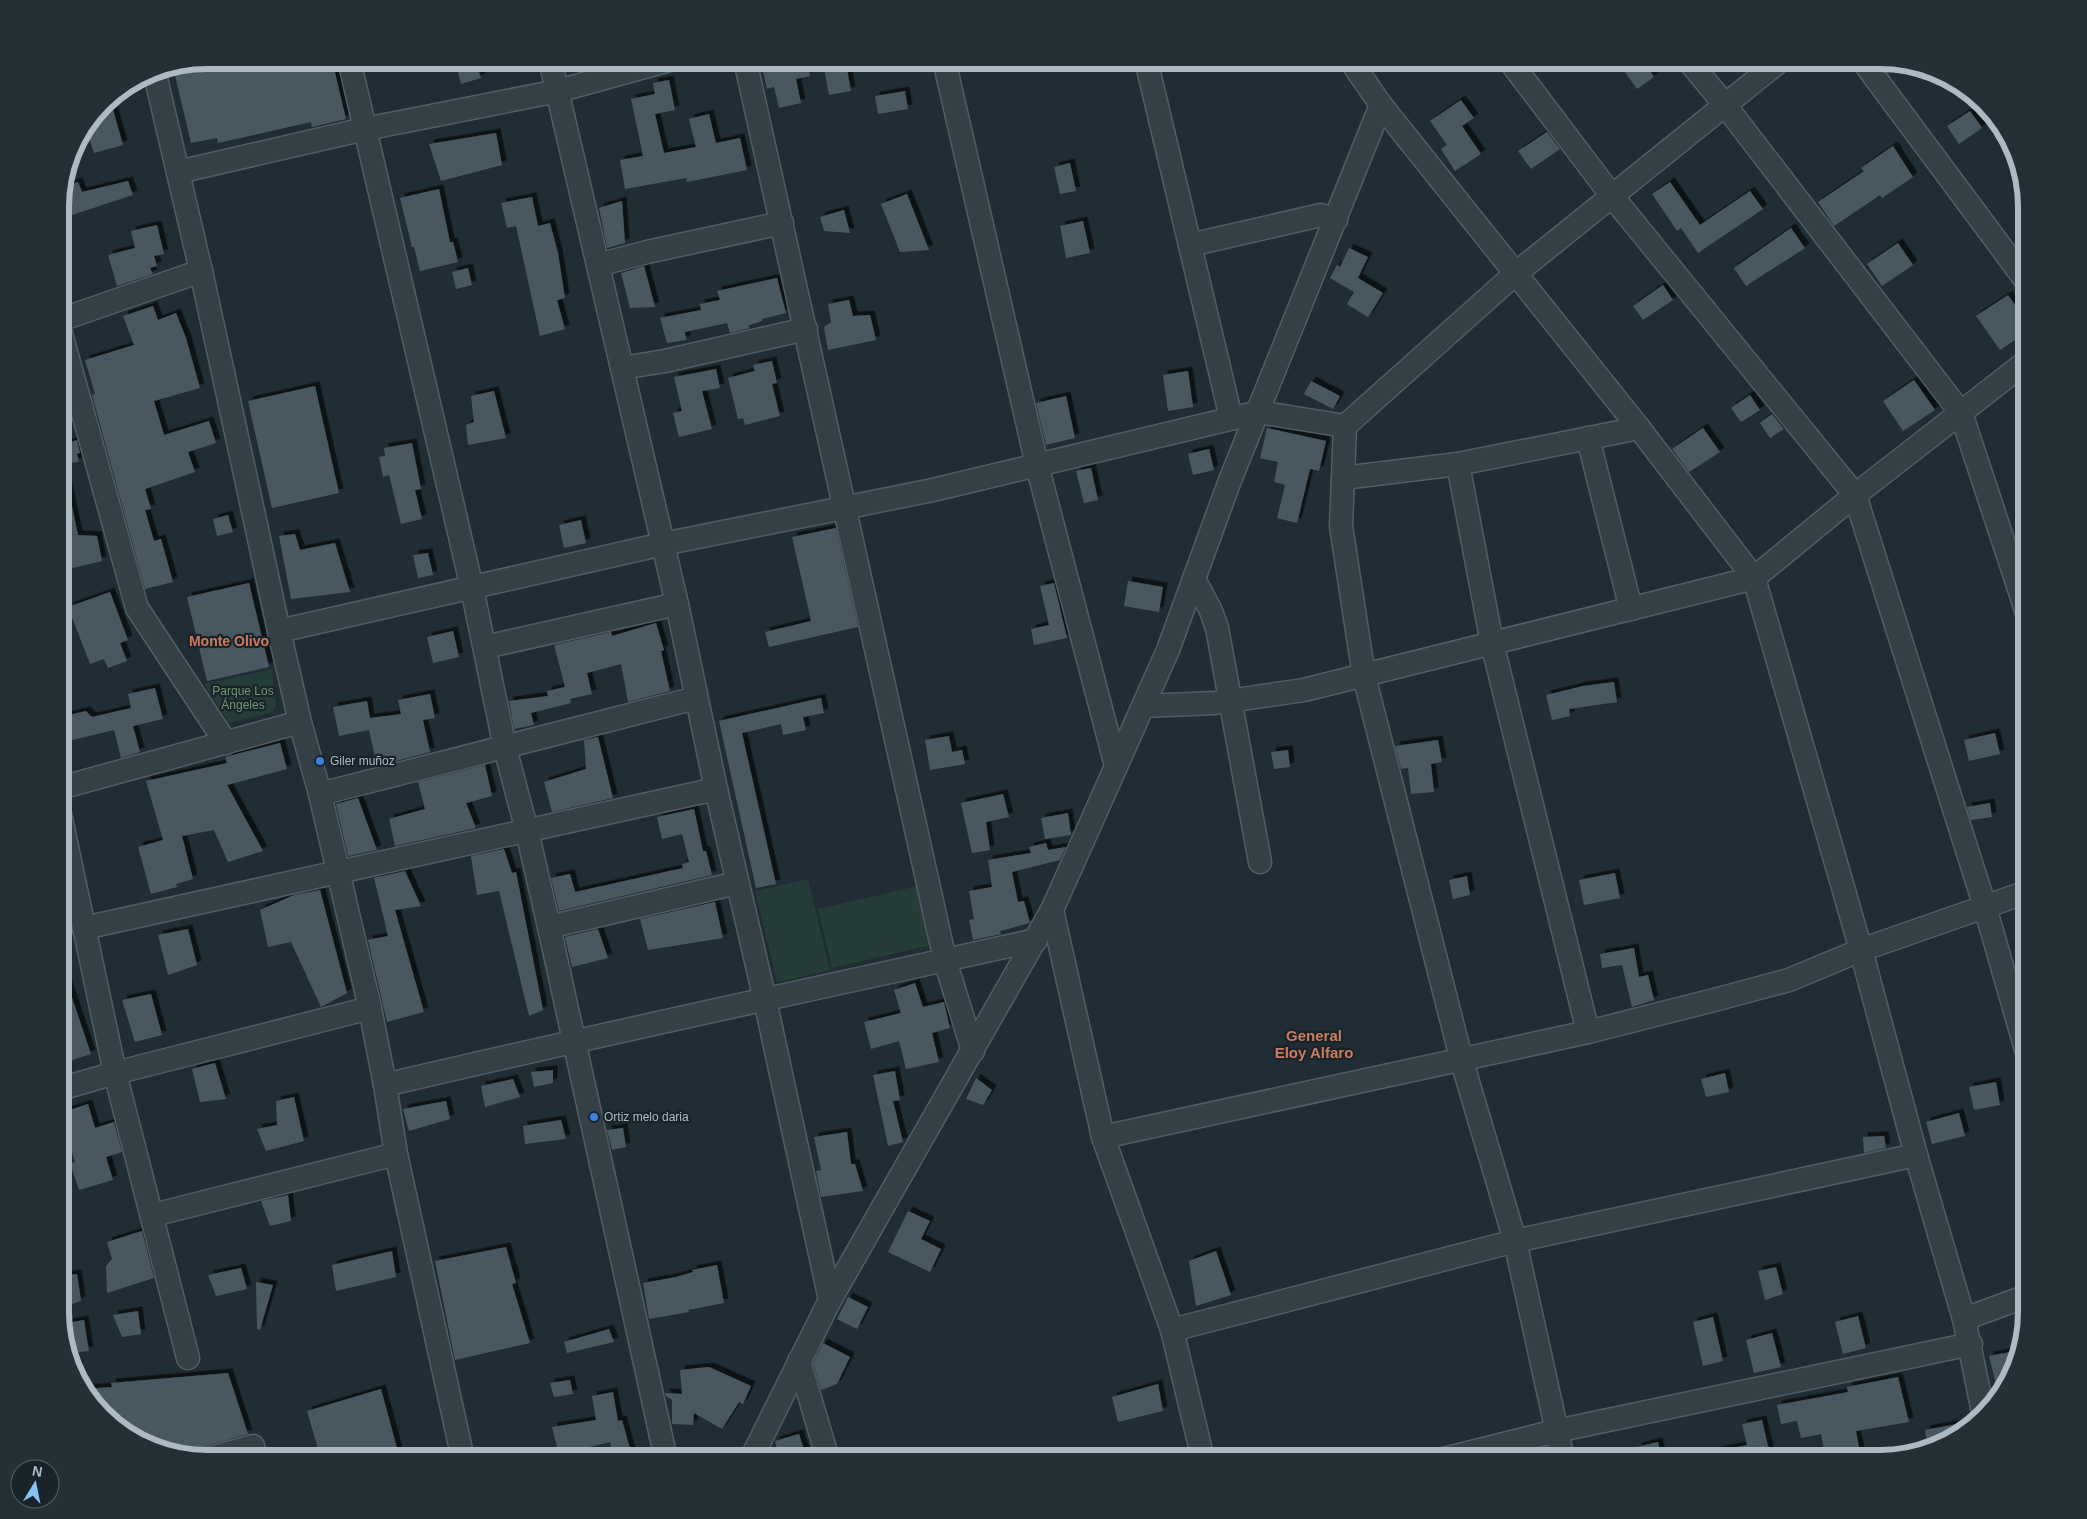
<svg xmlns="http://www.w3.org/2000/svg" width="2087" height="1519" viewBox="0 0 2087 1519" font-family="Arial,sans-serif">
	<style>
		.green { fill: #263c38 }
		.building { fill: #495861; filter: url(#shadow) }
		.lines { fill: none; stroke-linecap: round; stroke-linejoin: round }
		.minor-casing { stroke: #515d64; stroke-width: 25 }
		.minor { stroke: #343f46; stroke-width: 22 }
		.shop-dot { fill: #3f7fe0; stroke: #19242a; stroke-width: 2 }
		.labels { text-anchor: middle; stroke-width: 4.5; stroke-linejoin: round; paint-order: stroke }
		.park-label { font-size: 12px; fill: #6f9770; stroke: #19242a }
		.poi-label { font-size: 12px; fill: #aebac3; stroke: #19242a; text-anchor: start }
		.neighbourhood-label { font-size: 14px; font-weight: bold; fill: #cd7a5f; stroke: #19242a }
		.quarter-label { font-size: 15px; font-weight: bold; fill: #cd7a5f; stroke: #19242a }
		.rim { fill: none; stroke: #aebac3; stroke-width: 6 }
	</style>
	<defs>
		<filter id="shadow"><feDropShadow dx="4.5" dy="-4.5" stdDeviation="0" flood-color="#0009"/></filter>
	</defs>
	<rect width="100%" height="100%" fill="#202d35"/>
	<g class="green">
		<path d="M272,669L276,706L273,712L229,723L204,684Z"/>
		<path d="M808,879L830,970L777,982L755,891Z"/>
		<path d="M922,885L936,944L832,968L818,909Z"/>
	</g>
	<g class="building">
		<path d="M207,60H332L346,119L312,127L311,122L218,143L217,138L191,143L173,67Z"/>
		<path d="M470,60H475L481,78L461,84L456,64Z"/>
		<path d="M1634,60H1643L1654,77L1637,89L1622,68Z"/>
		<path d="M807,62L810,76L796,79L801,103L779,108L774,87L767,89L762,67L782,63L783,67Z"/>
		<path d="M846,64L851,91L829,95L824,68Z"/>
		<path d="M669,80L675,110L655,114L664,153L696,147L689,119L709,114L716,143L740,138L747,170L687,182L686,178L625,189L620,160L643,156L631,99L655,94L653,83Z"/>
		<path d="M905,91L908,109L878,114L875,96Z"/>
		<path d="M110,99L123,145L94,153L86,128L103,103Z"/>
		<path d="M1461,100L1474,118L1462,126L1481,154L1455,171L1441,149L1447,145L1430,121Z"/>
		<path d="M1970,111L1982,128L1959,144L1947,126Z"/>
		<path d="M1547,132L1560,149L1531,169L1518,151Z"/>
		<path d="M496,133L502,165L441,181L429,144Z"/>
		<path d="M1893,146L1913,177L1882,198L1880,195L1834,226L1818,202L1864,171L1861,168Z"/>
		<path d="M1070,163L1076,191L1060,194L1054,167Z"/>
		<path d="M128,181L133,195L60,219V198L63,187L78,182L82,192Z"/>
		<path d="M1670,182L1700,225L1750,191L1763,209L1698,253L1681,228L1677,231L1652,194Z"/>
		<path d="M439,189L450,242H453L458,262L420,271L414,247H412L400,198Z"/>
		<path d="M907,194L929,250L900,252L881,204Z"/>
		<path d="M532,197L538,226L550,223L558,253L565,298L557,300L565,329L540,336L516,226L507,228L501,203Z"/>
		<path d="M622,201L625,243L607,248L599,208Z"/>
		<path d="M844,210L850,233L824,231L820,217Z"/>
		<path d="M1083,221L1090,253L1066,258L1060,226Z"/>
		<path d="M157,225L164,254L154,256L157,266L150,268L153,274L117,286L108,255L135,248L131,231Z"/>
		<path d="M1791,228L1805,248L1746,286L1734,268Z"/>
		<path d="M1898,243L1913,265L1882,286L1867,264Z"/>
		<path d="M1349,248L1368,257L1358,278L1383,293L1368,317L1347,304L1354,292L1330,278L1337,265L1340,267Z"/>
		<path d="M644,266L655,307L630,308L621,273Z"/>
		<path d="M468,268L472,285L456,289L452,272Z"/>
		<path d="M777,278L786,313L762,319V321L748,326L750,328L730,333L727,323L685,332L686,340L667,343L660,318L701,310L700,304L720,300L717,291Z"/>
		<path d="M1663,285L1673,300L1643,320L1633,306Z"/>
		<path d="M2008,295L2027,322V332L2000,350L1976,316Z"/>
		<path d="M849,300L853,316L870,315L876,340L828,350L824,327L831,322L828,304Z"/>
		<path d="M153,306L158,320L176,313L186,338L200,388L154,401L164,435L209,421L216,443L188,452L195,472L145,489L151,509L145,510L154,541L161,539L173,582L145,589L92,395L95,394L85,360L134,345L123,316Z"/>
		<path d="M772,361L777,383L772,384L780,416L745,425L743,418L738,419L728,378L755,371L753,365Z"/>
		<path d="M716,369L720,388L702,391L712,429L679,437L673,413L682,411L674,377Z"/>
		<path d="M1188,371L1193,407L1168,411L1163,375Z"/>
		<path d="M1914,380L1935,410L1903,431L1883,401Z"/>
		<path d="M1311,381L1340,396L1333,409L1304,394Z"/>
		<path d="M315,386L339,493L272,508L248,401Z"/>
		<path d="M494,391L506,438L468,445L466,425L474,422L471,396Z"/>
		<path d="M1750,395L1760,410L1741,422L1731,408Z"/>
		<path d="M1066,396L1075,438L1046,445L1036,403Z"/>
		<path d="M1772,414L1784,429L1770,438L1760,423Z"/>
		<path d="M1267,428L1326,441L1319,471L1310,469L1297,523L1277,518L1285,485L1274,482L1278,462L1260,458Z"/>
		<path d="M1703,428L1720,452L1689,472L1672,449Z"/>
		<path d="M77,440L80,453L77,454L79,462L60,464V446Z"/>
		<path d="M412,443L421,489L415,490L422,519L401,524L389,475L383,477L379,457L385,456L384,448Z"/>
		<path d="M1209,449L1214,470L1193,475L1188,454Z"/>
		<path d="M1091,468L1098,500L1084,503L1076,471Z"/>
		<path d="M67,483L78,535L97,536L102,561L60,571V484Z"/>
		<path d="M228,515L233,532L217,536L213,519Z"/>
		<path d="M581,520L586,543L564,548L559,525Z"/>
		<path d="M836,528L858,627L769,647L765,632L811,621L792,537Z"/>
		<path d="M295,534L300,550L335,543L350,592L291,599L279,536Z"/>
		<path d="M428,553L433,575L418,578L413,555Z"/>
		<path d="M1128,581L1163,587L1159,612L1124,606Z"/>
		<path d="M249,583L269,667L207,681L187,597Z"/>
		<path d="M1054,583L1067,638L1034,645L1031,629L1049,625L1040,586Z"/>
		<path d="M110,592L128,640L120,643L127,661L108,668L104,659L90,664L68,607Z"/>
		<path d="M656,623L664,650L661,651L670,691L628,702L621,664L587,673L592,694L570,699L571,703L531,713L534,725L514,729L509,701L548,696L547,691L565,687L554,645L611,632L612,636Z"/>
		<path d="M453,631L459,657L433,663L427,637Z"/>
		<path d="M1614,682L1617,702L1569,709L1570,716L1552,720L1546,695L1583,686Z"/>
		<path d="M155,688L163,719L133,726L140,752L121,758L114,730L60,743V717L86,711L92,717L131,708L128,694Z"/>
		<path d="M430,694L435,718L423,720L430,752L377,766L369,730L339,736L333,707L367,701L370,718L401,714L398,700Z"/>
		<path d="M821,698L824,713L803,717L806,730L783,735L781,724L742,733L776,884L756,888L719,721Z"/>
		<path d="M1995,733L2000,754L1969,761L1964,740Z"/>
		<path d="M949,736L952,752L962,750L965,764L930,770L925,740Z"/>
		<path d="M598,737L613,798L552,812L544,782L586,769L584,740Z"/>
		<path d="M1438,740L1442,762L1431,764L1434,792L1411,794L1408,768L1401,769L1395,746Z"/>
		<path d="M280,743L287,769L227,785L263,851L228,862L214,830L182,836L193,879L176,884L177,887L151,894L138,847L163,840L146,781L227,763L225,757Z"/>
		<path d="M1288,750L1290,767L1274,769L1271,752Z"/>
		<path d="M485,765L492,796L466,803L476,828L395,846L389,819L425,809L418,782Z"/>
		<path d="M1003,794L1009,817L986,822L990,850L972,853L961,803Z"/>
		<path d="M358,798L377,850L348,856L336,804Z"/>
		<path d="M1990,803L1992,817L1971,820L1967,807Z"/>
		<path d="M694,809L703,851H706L712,875L559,911L551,878L570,874L575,892L683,868L682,864L689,862L682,834L662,839L657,817Z"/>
		<path d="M1068,813L1071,835L1045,839L1041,818Z"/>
		<path d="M1046,843L1048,850L1066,847L1060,860L1012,872L1018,902L1024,901L1030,923L1000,931L1001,934L973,940L969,920L974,919L969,891L992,887L988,860L1031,853L1029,847Z"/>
		<path d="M504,849L512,873L516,872L543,1010L529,1016L499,891L477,895L471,856Z"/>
		<path d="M405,871L421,906L395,910L424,1012L387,1022L368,940L388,936L374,878Z"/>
		<path d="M1615,873L1620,898L1584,905L1579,880Z"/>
		<path d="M1467,876L1470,895L1453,899L1449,880Z"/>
		<path d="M320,890L347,993L321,1007L291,942L268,947L260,910L294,895Z"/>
		<path d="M715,902L723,938L648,950L640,919Z"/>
		<path d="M188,929L197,965L168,975L158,935Z"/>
		<path d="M598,929L608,958L572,967L565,937Z"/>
		<path d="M1634,948L1639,977L1648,975L1654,1000L1632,1007L1622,965L1602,968L1600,954Z"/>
		<path d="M63,971L91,1054L60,1064V972Z"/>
		<path d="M915,983L923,1007L944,1002L950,1028L932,1033L939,1062L906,1069L899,1041L871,1049L864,1022L901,1013L894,990Z"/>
		<path d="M151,994L162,1035L135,1042L122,1000Z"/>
		<path d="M215,1063L226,1099L200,1102L192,1069Z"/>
		<path d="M553,1070V1083L534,1087L531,1072Z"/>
		<path d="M895,1071L900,1100L893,1101L903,1142L888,1146L873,1075Z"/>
		<path d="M1725,1073L1729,1092L1706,1097L1701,1079Z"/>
		<path d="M976,1078L992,1090L983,1105L966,1099Z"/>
		<path d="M513,1079L520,1097L485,1107L481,1086Z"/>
		<path d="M1996,1082L2000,1105L1974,1110L1969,1087Z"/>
		<path d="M294,1097L304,1141L266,1151L257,1129L277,1125L276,1101Z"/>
		<path d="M446,1101L450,1119L409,1131L403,1109Z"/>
		<path d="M88,1104L95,1128L114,1122L122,1152L106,1157L113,1180L79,1190L70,1163L75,1162L60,1113Z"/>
		<path d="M1959,1113L1965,1136L1932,1144L1926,1122Z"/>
		<path d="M561,1120L566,1139L525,1144L523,1126Z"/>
		<path d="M623,1128L626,1147L612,1150L607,1130Z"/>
		<path d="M847,1132L851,1164H855L863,1191L821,1197L816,1171L821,1170L814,1137Z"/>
		<path d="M1884,1136L1886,1148L1864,1153L1863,1137Z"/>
		<path d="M288,1195L291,1221L270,1226L261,1201Z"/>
		<path d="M908,1211L930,1221L921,1239L941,1249L930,1272L888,1252Z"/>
		<path d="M142,1231L154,1278L107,1293L106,1266L112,1259L107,1242Z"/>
		<path d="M506,1247L516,1283L512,1284L530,1343L455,1360L435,1261Z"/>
		<path d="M392,1251L396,1277L336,1291L332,1265Z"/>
		<path d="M1216,1251L1231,1295L1196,1306L1189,1261Z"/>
		<path d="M717,1265L724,1303L688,1310L689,1312L649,1319L643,1283L676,1277L693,1272L692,1270Z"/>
		<path d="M1776,1267L1783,1294L1765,1300L1758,1271Z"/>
		<path d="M241,1268L247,1289L216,1296L208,1275Z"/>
		<path d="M77,1274L81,1301L60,1308V1276Z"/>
		<path d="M256,1282L273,1285L260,1330L257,1329Z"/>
		<path d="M848,1297L868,1307L857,1329L837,1319Z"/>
		<path d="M138,1311L141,1334L122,1337L113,1315Z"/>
		<path d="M1858,1316L1866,1348L1843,1354L1835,1322Z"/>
		<path d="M1713,1317L1723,1361L1703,1366L1693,1322Z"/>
		<path d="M84,1320L89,1351L69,1353L62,1324Z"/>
		<path d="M609,1329L614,1342L567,1353L564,1342Z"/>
		<path d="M1772,1333L1781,1367L1754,1373L1746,1340Z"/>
		<path d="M823,1343L850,1357L837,1384L821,1390L813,1363Z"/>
		<path d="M2010,1352L2014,1369L2008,1381L1996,1384L1989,1356Z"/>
		<path d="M709,1367L751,1386L743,1404L739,1402L722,1429L694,1413L693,1425L672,1424V1400L666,1396L665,1393L682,1394L680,1370Z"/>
		<path d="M228,1373L248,1434L203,1447L197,1450L194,1457L160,1451L118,1429L85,1389L112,1387L111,1383Z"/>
		<path d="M1898,1377L1909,1422L1856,1431L1861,1459H1826L1821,1434L1801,1438L1797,1421L1781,1424L1777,1405L1848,1392L1847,1387Z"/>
		<path d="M570,1380L573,1394L554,1397L550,1383Z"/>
		<path d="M1158,1384L1163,1411L1118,1422L1112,1397Z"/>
		<path d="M381,1389L400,1459H321L307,1411Z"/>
		<path d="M613,1392L618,1421L622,1420L632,1456L614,1459L610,1442L577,1450L579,1459H565L563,1454L559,1455L552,1427L596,1420L592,1396Z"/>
		<path d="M1762,1420L1771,1459H1713L1712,1452L1747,1445L1742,1424Z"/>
		<path d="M1973,1421L1945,1444L1928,1447L1925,1430Z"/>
		<path d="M799,1434L807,1459H779L775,1441Z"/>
		<path d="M1658,1442L1662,1459H1640L1637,1447Z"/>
	</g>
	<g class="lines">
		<g class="minor-casing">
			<g id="minor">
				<path d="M349,60L472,588L505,748L527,831L549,927L666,1459"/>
				<path d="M550,60L677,604L716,789L765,1000L830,1300"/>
				<path d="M745,60L945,960L973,1051"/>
				<path d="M944,60L1037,465L1116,766"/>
				<path d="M1146,60L1231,418"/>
				<path d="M1350,60L1381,105L1639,428L1754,578L1861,950L1916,1155L1964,1319L1983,1412"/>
				<path d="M1509,60L1612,196L1855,495L1985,907L2027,1053"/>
				<path d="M1688,60L1725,105L1961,413L2027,613"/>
				<path d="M1862,60L2027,282"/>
				<path d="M154,70L201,271L279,631L300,722L320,794L370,1008L385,1085L396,1154L463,1459"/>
				<path d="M178,172L365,129L558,91L670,60"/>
				<path d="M1190,245L1321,215L1336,220"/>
				<path d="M598,265L647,252L782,223"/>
				<path d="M60,320L201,271"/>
				<path d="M60,330L137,608L226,743"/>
				<path d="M622,368L665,361L806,329"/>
				<path d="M1345,426L1515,274L1781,60"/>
				<path d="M1588,438L1631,609"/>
				<path d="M1458,464L1492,643L1588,1032"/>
				<path d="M1343,478L1458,464L1639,428"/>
				<path d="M1194,579L1211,611L1217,628L1260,862"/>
				<path d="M279,631L663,544L933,490L1259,412L1345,426L1341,526L1364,676L1461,1058L1515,1241L1563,1459"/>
				<path d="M485,647L677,604"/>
				<path d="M1144,706L1215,703L1304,690L1754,578L1855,495L2027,361"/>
				<path d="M60,788L300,722"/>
				<path d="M320,794L696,698"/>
				<path d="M60,814L115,1073L188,1358"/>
				<path d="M1052,910L1103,1137L1172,1330L1203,1459"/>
				<path d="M549,927L737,883"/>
				<path d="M84,928L716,789"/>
				<path d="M385,1085C601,1034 819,988 1036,940"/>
				<path d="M60,1089L115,1073L370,1008"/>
				<path d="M1103,1137L1588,1032L1718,999L1789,980L1861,950L2027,892"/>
				<path d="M153,1215L396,1154"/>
				<path d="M1964,1319L2027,1296"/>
				<path d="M1172,1330L1515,1241L1916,1155"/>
				<path d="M799,1361L828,1459"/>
				<path d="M207,1459L253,1446"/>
				<path d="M751,1459L830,1300L1052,910L1168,650L1229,483L1381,105"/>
				<path d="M1444,1459L1556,1431L1971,1344"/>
			</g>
		</g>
		<use href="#minor" class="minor"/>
	</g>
	<g class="shop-dot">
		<circle cx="320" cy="761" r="5"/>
		<circle cx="594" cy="1117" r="5"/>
	</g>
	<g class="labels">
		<g class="park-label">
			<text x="243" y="695">Parque Los<tspan x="243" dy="14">Ángeles</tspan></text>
		</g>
		<g class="poi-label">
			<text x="330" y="765">Giler muñoz</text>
			<text x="604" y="1121">Ortiz melo daria</text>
		</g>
		<g class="neighbourhood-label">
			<text x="229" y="646">Monte Olivo</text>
		</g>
		<g class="quarter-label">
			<text x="1314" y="1041">General<tspan x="1314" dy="17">Eloy Alfaro</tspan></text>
		</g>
	</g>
	<path d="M0 0H2087V1519H0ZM207 69H1880A138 138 0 0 1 2018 207V1312A138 138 0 0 1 1880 1450H207A138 138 0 0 1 69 1312V207A138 138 0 0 1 207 69Z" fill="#253036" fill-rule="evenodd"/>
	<path class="rim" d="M207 69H1880A138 138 0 0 1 2018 207V1312A138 138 0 0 1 1880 1450H207A138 138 0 0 1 69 1312V207A138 138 0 0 1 207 69Z"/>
	<g transform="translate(35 1484) rotate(10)"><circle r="24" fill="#19242a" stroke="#556067"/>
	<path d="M0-4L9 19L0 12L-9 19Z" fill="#84c3f2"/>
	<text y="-8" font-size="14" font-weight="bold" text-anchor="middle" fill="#aebac3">N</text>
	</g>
</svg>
